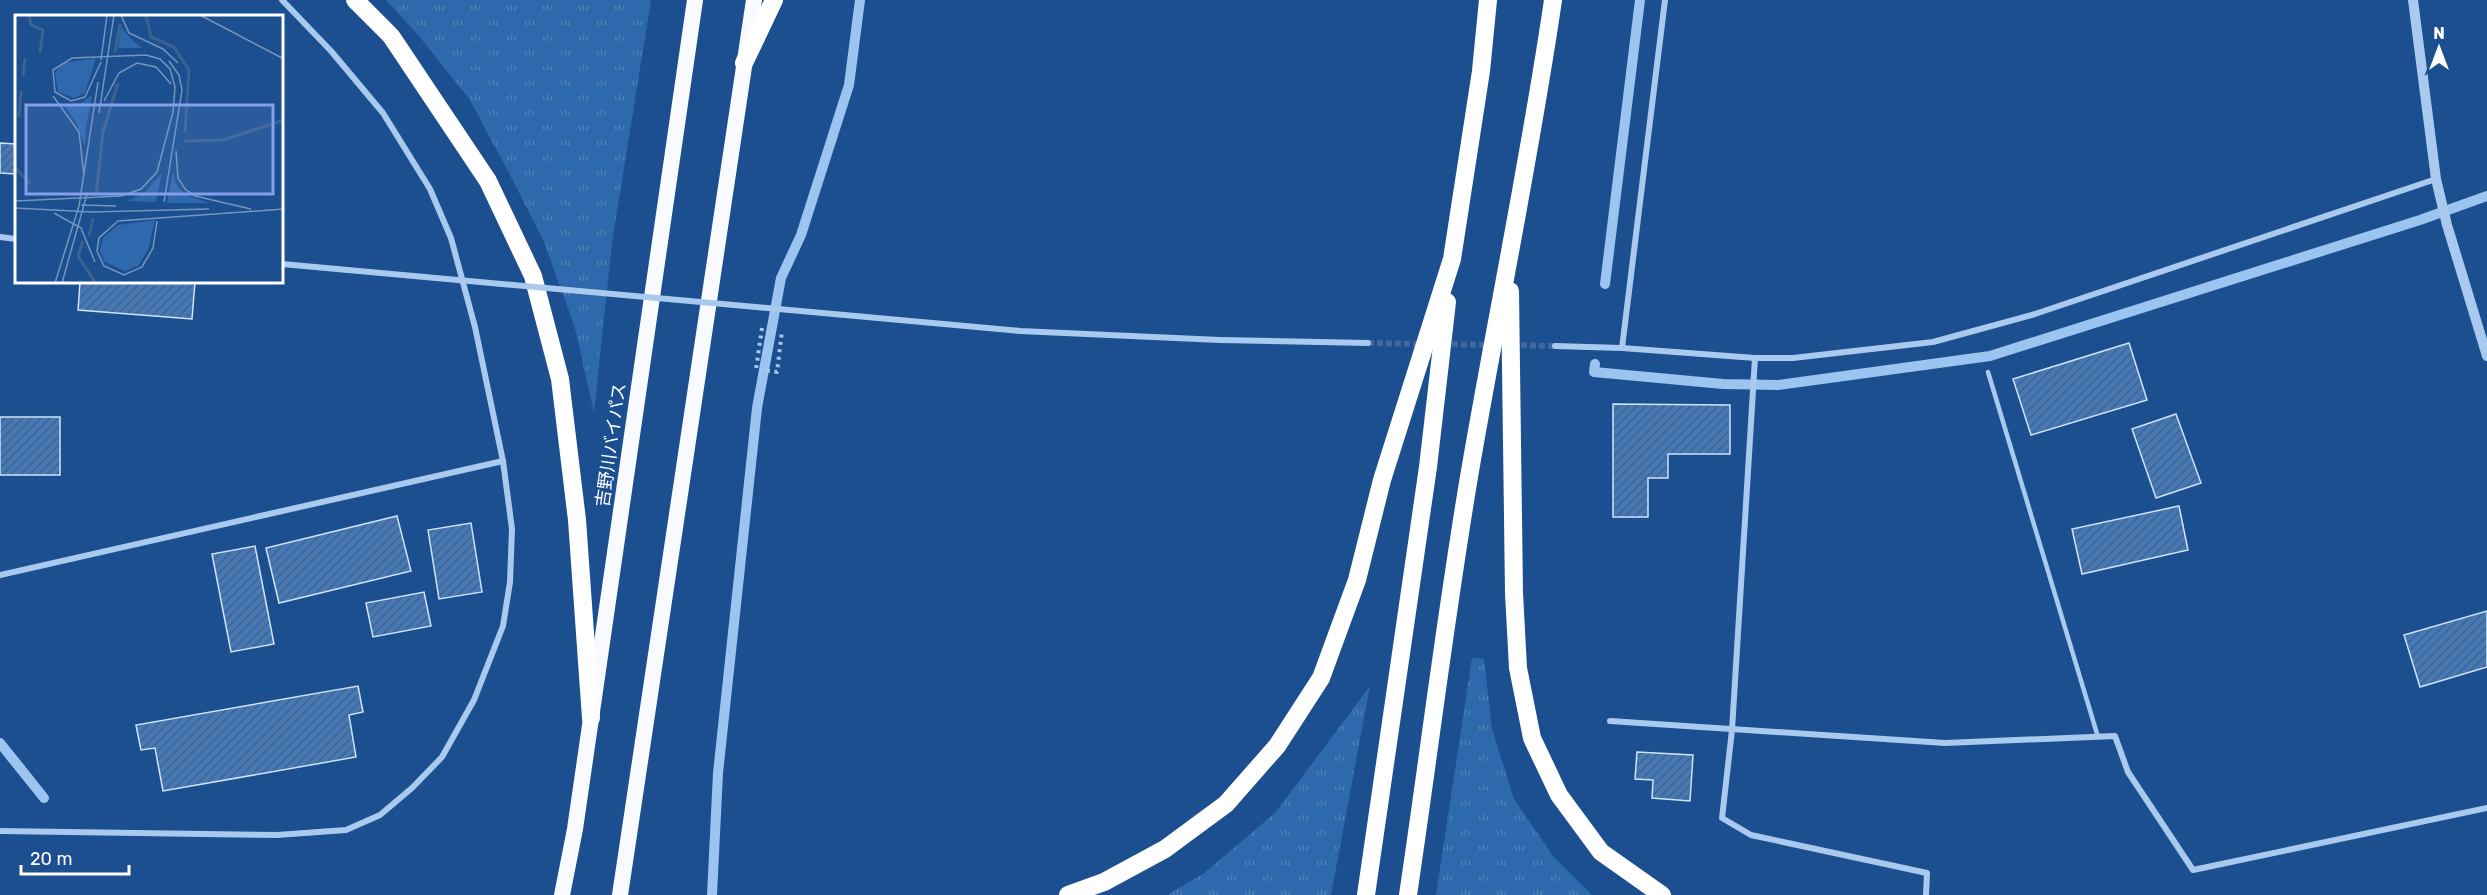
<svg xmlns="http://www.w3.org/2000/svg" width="2487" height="895" viewBox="0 0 2487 895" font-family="Rubik,'Noto Sans JP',sans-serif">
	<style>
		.grass { fill: url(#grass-tufts) }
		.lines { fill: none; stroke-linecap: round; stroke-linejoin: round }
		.stream { stroke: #9cc4f0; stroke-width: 10 }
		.building { fill: url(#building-hatch); stroke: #cfe3fa; stroke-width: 1.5 }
		.minor-tunnel { stroke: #3d69a0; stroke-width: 6; stroke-dasharray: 6 3; stroke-linecap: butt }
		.path { stroke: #a9c9ee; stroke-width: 4; stroke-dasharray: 3 4.5; stroke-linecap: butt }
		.service { stroke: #a9c9ee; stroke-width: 4.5 }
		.minor { stroke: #a9c9ee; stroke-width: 6 }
		.tertiary { stroke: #a9c9ee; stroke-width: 10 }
		.trunk { stroke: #f8faff; stroke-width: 16 }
		.motorway { stroke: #fff; stroke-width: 18 }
		.minor-bridge { stroke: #a9c9ee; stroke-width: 6 }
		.labels { text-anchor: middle; stroke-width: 4.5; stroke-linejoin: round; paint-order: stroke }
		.street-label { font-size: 18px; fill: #fff; stroke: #1b4f8f }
		.inset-river { fill: none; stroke: #3c6290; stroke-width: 3 }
		.inset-road { fill: none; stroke: #7695bc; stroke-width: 1.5 }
		.view { fill: #839eea; fill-opacity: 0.15; stroke: #839eea; stroke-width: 3 }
		.inset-edge { fill: none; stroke: #fff; stroke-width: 3 }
	</style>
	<defs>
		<pattern id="grass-tufts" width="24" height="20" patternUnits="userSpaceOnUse" patternTransform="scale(1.5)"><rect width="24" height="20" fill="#2e69ad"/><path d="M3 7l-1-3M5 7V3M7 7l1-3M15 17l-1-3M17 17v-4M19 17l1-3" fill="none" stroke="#4d80b9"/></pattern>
		<pattern id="building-hatch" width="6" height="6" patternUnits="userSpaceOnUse" patternTransform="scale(1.5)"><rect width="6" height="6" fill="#4478b7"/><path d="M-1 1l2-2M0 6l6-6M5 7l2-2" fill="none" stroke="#486282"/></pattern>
	</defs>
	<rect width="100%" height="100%" fill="#1b4f8f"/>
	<g class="grass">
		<path d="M386,0H651L612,243L594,413L575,328L544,242L510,175L470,100L419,36Z"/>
		<path d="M1472,658L1484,659L1492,729L1514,799L1553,856L1592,895H1436Z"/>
		<path d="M1370,686L1331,895H1167L1203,874L1275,813Z"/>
	</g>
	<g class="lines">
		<g class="stream">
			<path d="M1605,284L1640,0"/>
			<path d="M1595,364L1594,372L1723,384L1778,385L1990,356L2420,220L2487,196"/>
			<path d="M0,743L44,798"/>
			<path d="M712,895L718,773L757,408L781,278L801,235L849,85L860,0"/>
		</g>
	</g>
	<g class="building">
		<path d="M0,143L16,144V174L0,173Z"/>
		<path d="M80,282H195L192,319L78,310Z"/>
		<path d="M2129,343L2147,400L2031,435L2013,379Z"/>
		<path d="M1613,404L1730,405V454H1668V478H1648V517H1613Z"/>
		<path d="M2176,414L2201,483L2156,498L2132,429Z"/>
		<rect x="0" y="417" width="60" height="58"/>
		<path d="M2179,506L2188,550L2082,574L2072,529Z"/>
		<path d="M397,516L411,571L279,603L266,548Z"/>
		<path d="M471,523L482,592L439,599L428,530Z"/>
		<path d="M255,546L274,644L231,652L212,554Z"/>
		<path d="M424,592L431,626L373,637L366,603Z"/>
		<path d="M2487,611V667L2420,687L2404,635Z"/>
		<path d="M358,686L363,712L349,715L356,757L163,791L155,748L141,750L136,725Z"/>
		<path d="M1637,752L1693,755L1690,801L1652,798L1653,780L1635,779Z"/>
	</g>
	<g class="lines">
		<g class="minor-tunnel">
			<path d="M1368,343L1421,344"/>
			<path d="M1443,344L1490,345"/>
			<path d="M1512,345L1555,346"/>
		</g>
		<path class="path" d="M762,328L756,369L777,372L782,331"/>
		<path class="service" d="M1988,372L2098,737"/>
		<g class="minor">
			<path d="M0,237L16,239"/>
			<path d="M1220,340L1368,343"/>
			<path d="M1555,346L1622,348L1755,358H1793L1933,342L2035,314L2436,179"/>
			<path d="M1622,348L1665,0"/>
			<path d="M1755,358L1732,730L1722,818L1751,835L1927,873L1926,895"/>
			<path d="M0,575L503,461"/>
			<path d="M1610,721L1945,743L2115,736L2128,772L2193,870L2487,808"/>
			<path d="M0,831L277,835L346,830L380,815L412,788L442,757L474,700L503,626L510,582L512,529L503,461L475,327L451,238L430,189L383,113L331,51L282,0"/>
		</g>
		<path class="tertiary" d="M2413,0L2436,179L2447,225L2487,356"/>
		<g class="trunk">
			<path d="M562,895L575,829L695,0"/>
			<path d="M620,895L754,0"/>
		</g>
		<g class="motorway">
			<path d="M355,0L391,36L488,181L533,276L560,379L577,520L591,718"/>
			<path d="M744,63L774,0"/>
			<path d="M1510,291L1514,593L1518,668L1532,738L1559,795L1601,852L1662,895"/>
			<path d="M1068,895L1104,882L1165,849L1226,804L1277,746L1321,678L1357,580L1382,480L1452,259L1481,71L1488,0"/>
			<path d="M1366,895L1428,467L1447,302"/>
			<path d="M1408,895C1429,754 1446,612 1470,471C1497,314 1530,158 1553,0"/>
		</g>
		<path class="minor-bridge" d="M282,264L1020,331L1220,340"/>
	</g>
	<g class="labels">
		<g class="street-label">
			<text transform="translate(611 445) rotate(-82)" y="6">吉野川バイパス</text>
		</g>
	</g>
	<g transform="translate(15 15)">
		<rect width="268" height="268" fill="#1b4f8f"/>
		<path d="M106,12L115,23L127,33H103ZM81,43L70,78L59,83L43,77L40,58L48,48ZM77,80L71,114L70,131L61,107L48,89L66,88ZM158,155L161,169L170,180L195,188H152ZM147,158L141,187L113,186L130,177ZM140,205L133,235L123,251L110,256L90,247L85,236L88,223L103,210Z" fill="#2e69ad"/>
		<path class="inset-river" d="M14,0L16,10L28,15L25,38M131,0L136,22L159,32L174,55L170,118M100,37L105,9M8,61L10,43M4,102L6,76M169,126L208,125L269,105M0,152L15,169M81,180L88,117L103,68M74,221L78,203M68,226L63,241L80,267"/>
		<path class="inset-road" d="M106,0L114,18L148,34L163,48M185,0L269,44M86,45L92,0M38,81L64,117L69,161M89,86L104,58L122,48L141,52L156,69M84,98L99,0M161,136L163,163L170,174L180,181L236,194M0,186L106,181L126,174L142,157L158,97L160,72L155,54L145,44L131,40L57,43L38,55L40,77L56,86L70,82L86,47M149,187L167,75L164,60L154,46M66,190L101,191M0,193L77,197L194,194M39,198L66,213L80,247M142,206L138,233L127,252L109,260L89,251L82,236L84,223L103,206L269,194M40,268L64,191L83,67M47,268L72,179"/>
		<path class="view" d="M11,90H258V179H11Z"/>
		<rect width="268" height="268" class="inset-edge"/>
	</g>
	<g transform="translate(2439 48)" stroke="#1b4f8f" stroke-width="4.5" paint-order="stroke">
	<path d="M0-4.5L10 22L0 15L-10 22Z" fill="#ffffff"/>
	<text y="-9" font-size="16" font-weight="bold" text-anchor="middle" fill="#ffffff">N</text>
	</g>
	<path d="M21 865v9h108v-9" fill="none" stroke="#ffffff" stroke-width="3"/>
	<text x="30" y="865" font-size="18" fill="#ffffff" stroke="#1b4f8f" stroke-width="4.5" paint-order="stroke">20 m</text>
</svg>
